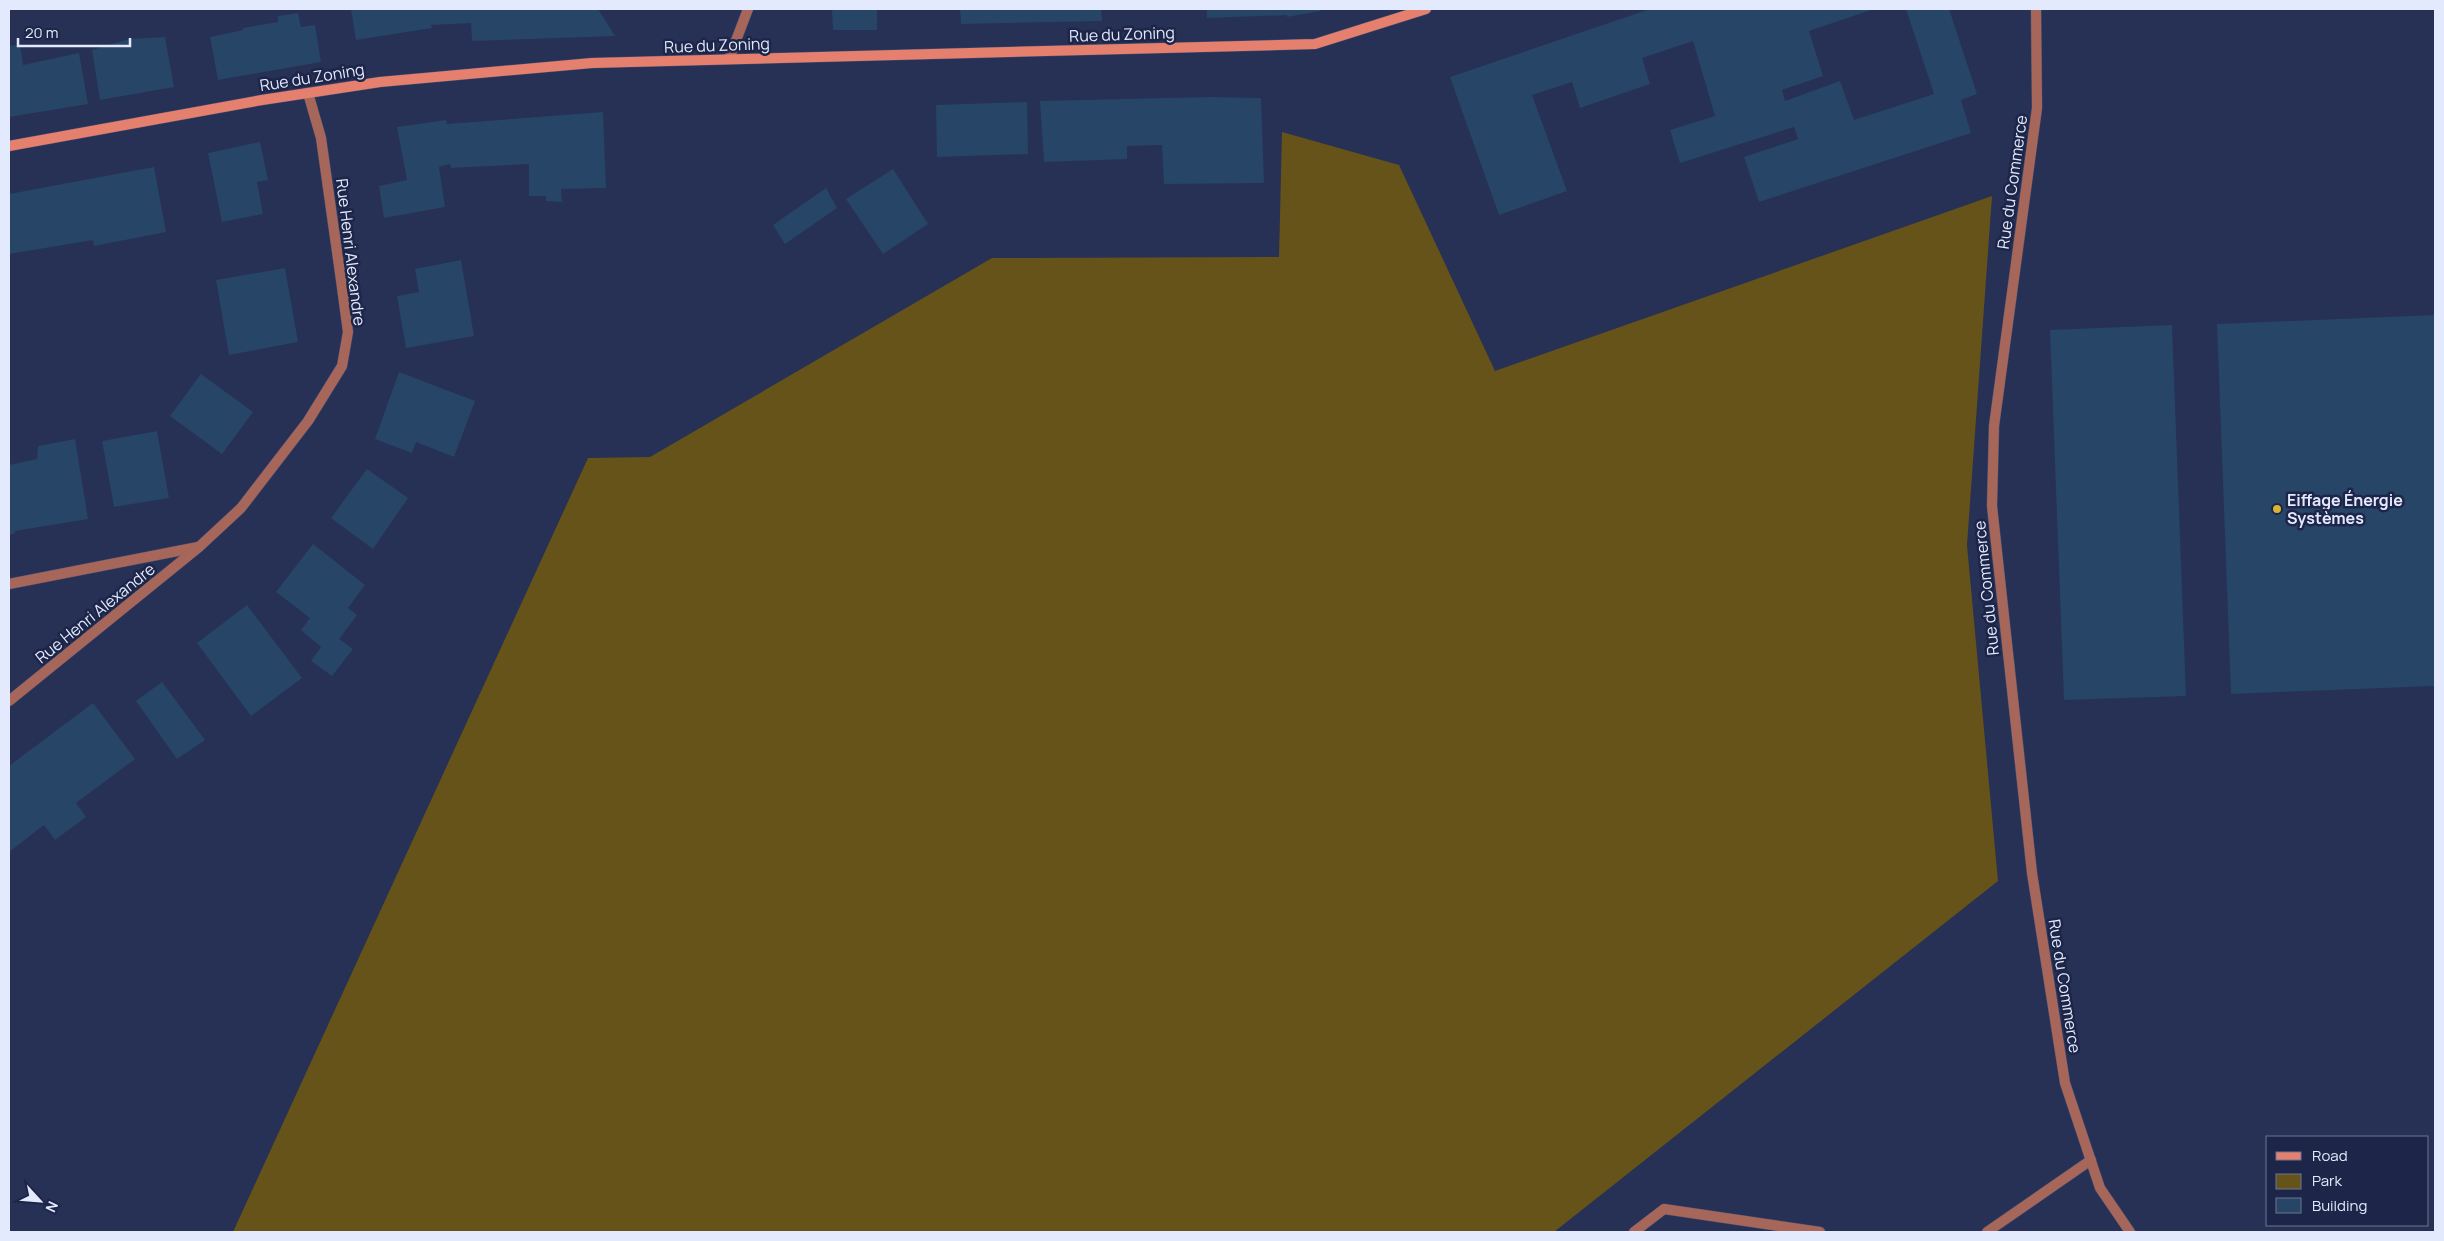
<svg xmlns="http://www.w3.org/2000/svg" width="2444" height="1241" viewBox="0 0 2444 1241" font-family="Manrope,sans-serif">
	<style>
		.green { fill: #65531a }
		.building { fill: #274566 }
		.lines { fill: none; stroke-linecap: round; stroke-linejoin: round }
		.lane-casing { stroke: #454e70; stroke-width: 11 }
		.street-casing { stroke: #454e70; stroke-width: 11 }
		.secondary-casing { stroke: #454e70; stroke-width: 11 }
		.lane { stroke: #a6665a; stroke-width: 10 }
		.street { stroke: #a6665a; stroke-width: 10 }
		.secondary { stroke: #e6806e; stroke-width: 10 }
		.poi-dot { fill: #d9b334; stroke: #1d2649; stroke-width: 2 }
		.labels { text-anchor: middle; stroke-width: 5; stroke-linejoin: round; paint-order: stroke }
		.street-label { font-size: 16px; fill: #e3eafd; stroke: #1d2649 }
		.poi-label { font-size: 16px; font-weight: bold; fill: #e3eafd; stroke: #1d2649; text-anchor: start }
	</style>
	<rect width="100%" height="100%" fill="#273055"/>
	<path class="green" d="M1282,132L1399,165L1495,371L1992,196L1967,545L1998,881L1554,1232H233L588,458L650,457L992,258L1279,257Z"/>
	<g class="building">
		<path d="M351,9H598L615,36L472,41L471,23L431,25L432,28L356,40Z"/>
		<path d="M832,9H877V30H833Z"/>
		<path d="M960,9H1101L1102,21L961,24Z"/>
		<path d="M1207,9H1320V11L1287,17V15L1207,18Z"/>
		<path d="M1650,9H1874L1809,31L1823,76L1782,90L1785,101L1840,81L1854,120L1934,94L1906,9H1949L1977,94L1961,100L1971,133L1759,202L1744,157L1798,139L1794,127L1680,163L1670,130L1715,116L1693,41L1642,58L1650,84L1580,108L1572,82L1532,95L1567,191L1499,215L1450,77Z"/>
		<path d="M298,13L301,27L315,25L321,62L218,80L210,37L243,30V28L278,22V16Z"/>
		<path d="M165,37L174,87L100,100L92,50L129,39Z"/>
		<path d="M20,44L23,65L79,53L88,104L9,117V46Z"/>
		<path d="M1211,97L1261,98L1264,183L1164,184L1162,145L1127,146V159L1044,162L1040,101Z"/>
		<path d="M1027,102L1028,154L937,157L936,105Z"/>
		<path d="M603,112L606,188L561,189L562,202L546,201V196H529V164L451,168L450,164L439,167L445,207L384,218L379,186L407,180L397,127L446,120L447,124Z"/>
		<path d="M260,142L268,180L257,182L263,214L222,222L208,153Z"/>
		<path d="M154,167L166,232L94,246L93,240L9,254V194Z"/>
		<path d="M893,169L928,224L883,254L846,199Z"/>
		<path d="M826,188L837,208L785,244L773,225Z"/>
		<path d="M461,260L474,336L406,348L397,296L419,292L415,269Z"/>
		<path d="M285,268L298,342L229,355L216,280Z"/>
		<path d="M2435,315V686L2231,694L2217,324Z"/>
		<path d="M2172,325L2186,696L2064,700L2050,330Z"/>
		<path d="M399,372L475,401L454,457L416,442L412,453L375,439Z"/>
		<path d="M201,374L253,412L222,454L170,416Z"/>
		<path d="M157,431L169,498L114,507L102,441Z"/>
		<path d="M75,439L88,519L15,531V533L9,535V465L37,459L38,446Z"/>
		<path d="M367,469L408,498L373,549L331,518Z"/>
		<path d="M313,544L365,585L348,608L357,615L339,639L353,649L332,676L311,661L321,647L301,630L310,618L276,592Z"/>
		<path d="M247,605L302,678L251,716L197,643Z"/>
		<path d="M162,682L205,740L177,759L136,701Z"/>
		<path d="M93,703L135,759L76,803L86,817L55,840L44,825L9,852V766Z"/>
	</g>
	<g class="lines">
		<g class="lane-casing">
			<g id="lane">
				<path d="M729,59L748,9"/>
				<path d="M1634,1232L1664,1209L1820,1232"/>
				<path d="M1987,1232L2091,1160"/>
			</g>
		</g>
		<g class="street-casing">
			<g id="street">
				<path d="M2036,9L2037,108L1994,426L1992,506L2032,873L2065,1083L2100,1188L2130,1232"/>
				<path d="M9,584L198,547"/>
				<path d="M9,701L199,547L241,508L308,421L342,366L348,332L341,280L321,138L308,93"/>
			</g>
		</g>
		<g class="secondary-casing">
			<path id="secondary" d="M9,146L262,100L380,82L592,63L1315,44L1426,9"/>
		</g>
		<use href="#lane" class="lane"/>
		<use href="#street" class="street"/>
		<use href="#secondary" class="secondary"/>
	</g>
	<circle class="poi-dot" cx="2277" cy="509" r="5"/>
	<g class="labels">
		<g class="street-label">
			<text transform="translate(1122 34) rotate(-2)" y="6">Rue du Zoning</text>
			<text transform="translate(717 45) rotate(-2)" y="6">Rue du Zoning</text>
			<text transform="translate(312 77) rotate(-9)" y="6">Rue du Zoning</text>
			<text transform="translate(2012 182) rotate(-82)" y="6">Rue du Commerce</text>
			<text transform="translate(351 252) rotate(83)" y="6">Rue Henri Alexandre</text>
			<text transform="translate(1986 588) rotate(-96)" y="6">Rue du Commerce</text>
			<text transform="translate(95 613) rotate(-39)" y="6">Rue Henri Alexandre</text>
			<text transform="translate(2065 986) rotate(81)" y="6">Rue du Commerce</text>
		</g>
		<g class="poi-label">
			<text x="2287" y="506">Eiffage Énergie<tspan x="2287" dy="18">Systèmes</tspan></text>
		</g>
	</g>
	<rect width="2444" height="1241" fill="none" stroke="#e3eafd" stroke-width="20"/>
	<rect x="2266" y="1136" width="162" height="90" fill="#1d2649" stroke="#6c7491"/>
	<rect x="2276" y="1152" width="25" height="8" fill="#e6806e" stroke="#6c7491"/>
	<text x="2312" y="1161" font-size="15" fill="#e3eafd">Road</text>
	<rect x="2276" y="1174" width="25" height="15" fill="#65531a" stroke="#6c7491"/>
	<text x="2312" y="1186" font-size="15" fill="#e3eafd">Park</text>
	<rect x="2276" y="1198" width="25" height="15" fill="#274566" stroke="#6c7491"/>
	<text x="2312" y="1211" font-size="15" fill="#e3eafd">Building</text>
	<g transform="translate(40 1201) rotate(116)" stroke="#1d2649" stroke-width="4" paint-order="stroke">
	<path d="M0-4L9 19L0 12L-9 19Z" fill="#e3eafd"/>
	<text y="-8" font-size="14" font-weight="bold" text-anchor="middle" fill="#e3eafd">N</text>
	</g>
	<path d="M18 38v8h112v-8" fill="none" stroke="#e3eafd" stroke-width="2.5"/>
	<text x="25" y="38" font-size="15" fill="#e3eafd" stroke="#1d2649" stroke-width="4" paint-order="stroke">20 m</text>
</svg>
